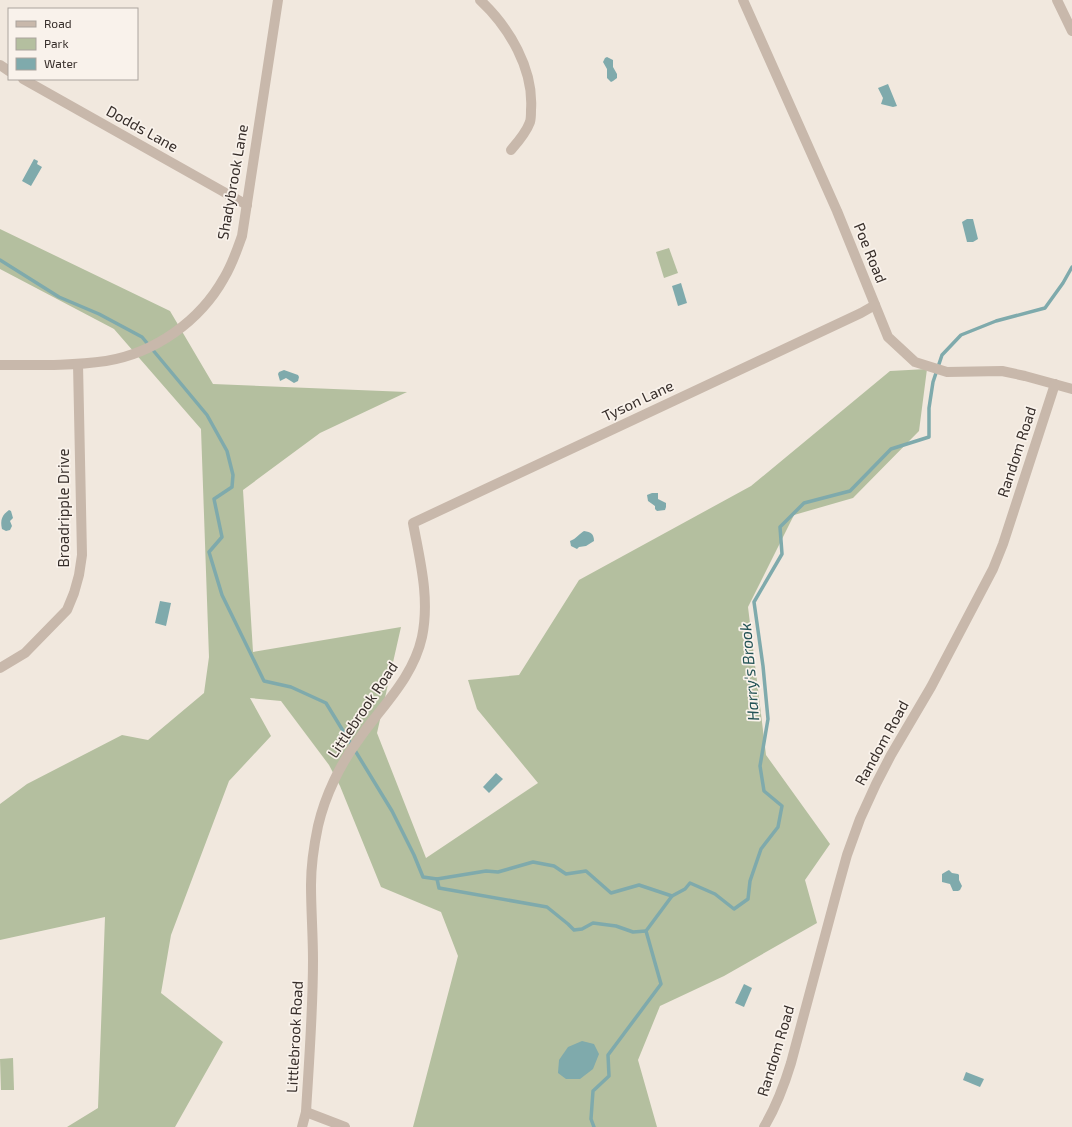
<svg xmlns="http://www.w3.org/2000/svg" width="1072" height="1127" viewBox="0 0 1072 1127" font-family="'Exo 2',sans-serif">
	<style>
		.green { fill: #b4bf9f }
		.water { fill: #7faaac }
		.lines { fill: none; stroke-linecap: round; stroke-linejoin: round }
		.stream { stroke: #7faaac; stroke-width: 3.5 }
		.minor { stroke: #c8b8ab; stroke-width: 10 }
		.labels { text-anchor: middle; stroke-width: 3.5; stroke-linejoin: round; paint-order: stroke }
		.street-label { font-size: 15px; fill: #372e2a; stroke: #f9f2eb }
		.water-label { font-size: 16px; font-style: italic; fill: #225255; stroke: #f9f2eb }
	</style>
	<rect width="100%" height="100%" fill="#f1e8de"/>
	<g class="green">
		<path d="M0,229L170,311L213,384L407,392L320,433L243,490L253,652L401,627L377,733L426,858L538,783L477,709L468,680L519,675L579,580L751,486L890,371L927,369L919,431L853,498L794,515L748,607L766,755L830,844L805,880L817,923L724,976L660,1006L638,1060L657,1127H413L458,956L441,912L381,887L340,786L329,765L281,701L250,698L271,736L229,781L171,935L161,993L223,1042L175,1127H67L98,1108L105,917L0,940V804L27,784L122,735L148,740L204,693L209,657L201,429L114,329L0,269Z"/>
		<path d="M669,248L678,273L664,278L656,252Z"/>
		<path d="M13,1058L14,1090H1L0,1059Z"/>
	</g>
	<g class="water">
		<path d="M607,57L613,60V67L617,74V78L613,81L611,82L607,78V69L603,62L605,58Z"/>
		<path d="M888,84L897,106L893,107L881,104L883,98L878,88Z"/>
		<path d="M34,159L38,161L37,164L42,167L31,186L22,181Z"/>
		<path d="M967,219H973L978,239L973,242H967L962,222Z"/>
		<path d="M681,283L687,303L678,306L672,286Z"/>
		<path d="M284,370L298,375L299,377L298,381L294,383L286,378L280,381L278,374L279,372Z"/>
		<path d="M652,493H658V499L666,503V507L665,510L657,511L655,509V506L648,501L647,495Z"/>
		<path d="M9,510L11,511L13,518L10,521L12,526L10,530L6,531L2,529C0,520 2,515 9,510Z"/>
		<path d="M584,531C591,532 594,534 594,541L586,546L579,547L577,549L571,546L570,541C576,539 580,533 584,531Z"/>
		<path d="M160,601L171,603L166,626L155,623Z"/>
		<path d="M496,773L503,779L489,793L483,787Z"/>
		<path d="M949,870L952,873L958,874L959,875V880L962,886L960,890L958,891H953L950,884L942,882V874L947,871Z"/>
		<path d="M744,984L752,988L744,1007L735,1003Z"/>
		<path d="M582,1041L594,1044L599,1054L593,1069L580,1079H566L558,1073L559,1060L568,1047Z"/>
		<path d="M966,1072L984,1079L980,1087L963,1080Z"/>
	</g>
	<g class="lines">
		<g class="stream">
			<path d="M0,260L59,297L99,314L142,337L207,415L227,451L233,475L232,487L214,499L222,537L209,552L222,595L264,681L291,687L326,703L392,811L414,855L423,877L437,879L439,888L547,907L568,924L574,930L582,929L593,923L616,926L633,932L646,931"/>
			<path d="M437,879L486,871L498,872L533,862L554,866L566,874L586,871L611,893L639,885L672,896"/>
			<path d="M594,1127L591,1119L593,1091L609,1076L608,1055L661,984L646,931L672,896L685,889L690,883L715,894L734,909L748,899L750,881L761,849L778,827L782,806L764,791L760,766L768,719L763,666L754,602L782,554L780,527L804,503L850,491L891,449L929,437V408L933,382L942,355L961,335L996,321L1045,308L1063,283L1072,267"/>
		</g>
		<g class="minor">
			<path d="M480,0C509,27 534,69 531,110C531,114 531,119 530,122C526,133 518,142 511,150"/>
			<path d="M743,0L837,211L888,337L915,362L947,372L1002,371L1025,376L1072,389"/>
			<path d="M1057,0L1072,31"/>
			<path d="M0,65L9,71"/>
			<path d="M23,79L247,205"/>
			<path d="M0,365C35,365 71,366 106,361C155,353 200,321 224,278C232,265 237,250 242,236L278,0"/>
			<path d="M0,668L25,653L67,610L74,593L79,575L82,555L78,364"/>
			<path d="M306,1112L345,1127"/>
			<path d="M302,1127L306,1112C309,1061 313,1011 313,960C313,935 311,910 311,885C311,865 314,845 318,826C325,796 340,764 359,739C382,706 413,678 422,637C430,598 420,561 413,523L861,313L875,305"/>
			<path d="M764,1127C776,1107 784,1086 791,1063L837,891L847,855L860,819L876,784L891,755L931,687L993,569L1003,544L1055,384"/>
		</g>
	</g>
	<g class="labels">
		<g class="street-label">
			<text transform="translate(142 129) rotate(29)" y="5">Dodds Lane</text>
			<text transform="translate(233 182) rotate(-80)" y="5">Shadybrook Lane</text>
			<text transform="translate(870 253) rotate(68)" y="5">Poe Road</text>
			<text transform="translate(638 401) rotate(-25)" y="5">Tyson Lane</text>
			<text transform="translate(1017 452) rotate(-72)" y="5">Random Road</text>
			<text transform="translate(64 508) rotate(-90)" y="5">Broadripple Drive</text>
			<text transform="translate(363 710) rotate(-56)" y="5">Littlebrook Road</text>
			<text transform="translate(882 743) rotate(-61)" y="5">Random Road</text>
			<text transform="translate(295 1037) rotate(-87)" y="5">Littlebrook Road</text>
			<text transform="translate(776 1051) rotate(-73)" y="5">Random Road</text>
		</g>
		<g class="water-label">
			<text transform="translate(749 672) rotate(-95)" y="6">Harry's Brook</text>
		</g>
	</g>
	<rect x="8" y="8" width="130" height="72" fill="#f9f2eb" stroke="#aba49e"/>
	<rect x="16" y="21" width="20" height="6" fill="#c8b8ab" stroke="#aba49e"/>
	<text x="44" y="28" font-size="12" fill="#372e2a">Road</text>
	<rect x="16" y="38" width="20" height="12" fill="#b4bf9f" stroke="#aba49e"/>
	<text x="44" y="48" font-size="12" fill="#372e2a">Park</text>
	<rect x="16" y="58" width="20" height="12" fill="#7faaac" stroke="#aba49e"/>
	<text x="44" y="68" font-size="12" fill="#372e2a">Water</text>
</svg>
